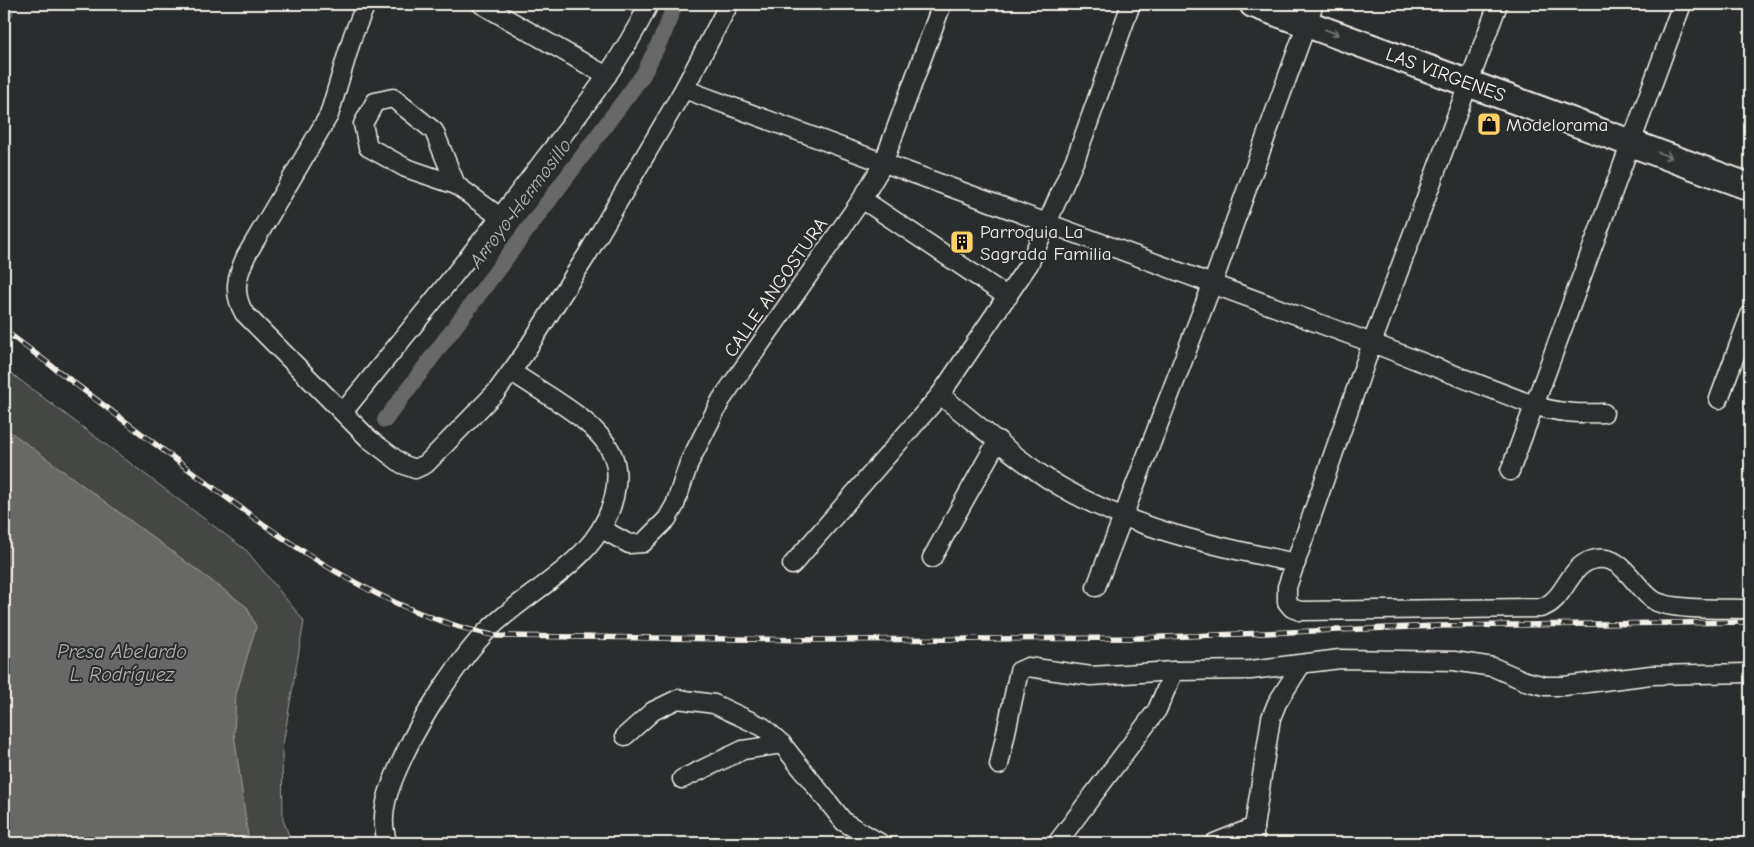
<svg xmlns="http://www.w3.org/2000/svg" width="1754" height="847" viewBox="0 0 1754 847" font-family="'Comic Neue',sans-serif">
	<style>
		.green { fill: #444645; stroke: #9c9c96 }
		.water { fill: #676866; stroke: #9f9f9a }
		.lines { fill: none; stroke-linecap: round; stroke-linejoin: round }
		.canal { stroke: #676866; stroke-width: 16 }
		.minor-casing { stroke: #f4f1e8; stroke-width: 21 }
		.highway-casing { stroke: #f4f1e8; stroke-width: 30 }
		.minor { stroke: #2a2d2e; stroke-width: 18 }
		.highway { stroke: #2a2d2e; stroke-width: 26 }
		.rail-casing { stroke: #f4f1e8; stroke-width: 5.5 }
		.rail { stroke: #2a2d2e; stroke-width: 4; stroke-dasharray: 11; stroke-linecap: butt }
		.oneway { stroke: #71726f }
		.labels { text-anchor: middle; stroke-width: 4; stroke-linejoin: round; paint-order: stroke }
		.street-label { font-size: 19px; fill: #f4f1e8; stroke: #2a2d2e }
		.poi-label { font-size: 19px; fill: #f4f1e8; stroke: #2a2d2e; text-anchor: start }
		.water-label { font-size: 20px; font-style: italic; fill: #b5b3ae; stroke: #2a2d2e }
	</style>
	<rect width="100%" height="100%" fill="#2a2d2e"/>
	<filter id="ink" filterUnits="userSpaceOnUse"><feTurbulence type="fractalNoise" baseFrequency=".02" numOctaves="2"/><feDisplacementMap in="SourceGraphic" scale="10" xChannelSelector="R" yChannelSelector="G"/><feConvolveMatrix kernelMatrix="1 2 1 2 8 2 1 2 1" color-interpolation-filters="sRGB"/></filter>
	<g filter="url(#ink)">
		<g class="green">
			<path d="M4,5L13,13L4,28Z"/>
			<path d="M4,368L247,551L304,621L282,750L283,820L292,843H4Z"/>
		</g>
		<path class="water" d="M4,427L247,607L256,627L236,694L234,733L248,836L252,843H4Z"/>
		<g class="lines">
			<path class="canal" d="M385,420L643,75L665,31L675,4"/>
			<g class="minor-casing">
				<g id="minor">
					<path d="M366,4L353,35L329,115L246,256C237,276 232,292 244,313L369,439L402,464L415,469L426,464L497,391L524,354L587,255L684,89L729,4"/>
					<path d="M481,4L607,76"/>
					<path d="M1498,4L1372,343L1287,587V602L1292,608L1300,611L1540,608C1565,602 1567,567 1592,560C1623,551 1633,588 1655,601C1674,611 1727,608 1750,609"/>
					<path d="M684,89L1372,343L1533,405C1558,413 1579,414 1604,413"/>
					<path d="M456,185L434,131L393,98L375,102L363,124L368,147L406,168L456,185L500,217"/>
					<path d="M862,199L1008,297"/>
					<path d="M940,395C975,422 1010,454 1048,479C1124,527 1209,545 1296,563"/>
					<path d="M1719,399L1750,315"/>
					<path d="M344,411C412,327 481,244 546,157C584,108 622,60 649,4"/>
					<path d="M1510,471L1682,4"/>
					<path d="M602,529L629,544L643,543L667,519L675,505L689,463L721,400L862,199L883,164L942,4"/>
					<path d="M932,558L998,440"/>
					<path d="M792,565L940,395L1029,264L1077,155L1131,4"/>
					<path d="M1096,587L1212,285L1314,4"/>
					<path d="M625,736L653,711L678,699L714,704L763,727L782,744L844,822L880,843"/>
					<path d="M999,765L1019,671L1028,667L1091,676L1174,671L1251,670L1340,659L1454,661L1493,667L1525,681L1545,686H1564L1651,675L1750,673"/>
					<path d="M682,779L743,750L782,744"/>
					<path d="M388,843C376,813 392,781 405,753C422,717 457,663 484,634C528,588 598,564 614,497C617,484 618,469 613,456C599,421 542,393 512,372"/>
					<path d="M1057,843L1157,710L1174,671"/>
					<path d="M1214,843L1254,827"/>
					<path d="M1254,843V827L1271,718L1277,703L1301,665"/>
				</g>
			</g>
			<g class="highway-casing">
				<path id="highway" d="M1253,4L1750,187"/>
			</g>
			<use href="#minor" class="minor"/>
			<use href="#highway" class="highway"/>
			<g class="rail-casing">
				<path id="rail" d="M4,330C62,374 120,418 179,462C275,534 377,613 497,636L819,640L1138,638L1437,626L1750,622"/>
			</g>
			<use href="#rail" class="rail"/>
		</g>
		<defs><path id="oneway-shaft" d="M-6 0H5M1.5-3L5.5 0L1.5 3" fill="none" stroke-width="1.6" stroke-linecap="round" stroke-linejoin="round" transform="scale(1.25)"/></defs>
		<g class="oneway">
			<use href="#oneway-shaft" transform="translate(1332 32) rotate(20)"/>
			<use href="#oneway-shaft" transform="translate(1665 155) rotate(21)"/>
		</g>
	</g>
	<defs>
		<g id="shop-square" transform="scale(1.25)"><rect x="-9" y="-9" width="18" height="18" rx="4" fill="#ffd166" stroke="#2a2d2e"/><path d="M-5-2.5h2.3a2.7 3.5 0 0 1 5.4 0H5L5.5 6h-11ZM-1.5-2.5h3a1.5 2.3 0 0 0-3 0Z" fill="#111"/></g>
		<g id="building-square" transform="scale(1.25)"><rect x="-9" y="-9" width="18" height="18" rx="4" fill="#ffd166" stroke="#2a2d2e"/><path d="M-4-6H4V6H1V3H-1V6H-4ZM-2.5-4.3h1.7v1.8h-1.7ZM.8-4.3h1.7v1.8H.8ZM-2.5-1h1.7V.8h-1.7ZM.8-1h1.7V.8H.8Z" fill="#111"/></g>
	</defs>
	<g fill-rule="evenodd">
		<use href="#shop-square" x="1489" y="124"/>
		<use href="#building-square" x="962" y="242"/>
	</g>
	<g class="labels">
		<g class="street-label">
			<text transform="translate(1446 74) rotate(20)" y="7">LAS VIRGENES</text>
			<text transform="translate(775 287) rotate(-55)" y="7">CALLE ANGOSTURA</text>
		</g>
		<g class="poi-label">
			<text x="1506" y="131">Modelorama</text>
			<text x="980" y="238">Parroquia La<tspan x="980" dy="22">Sagrada Familia</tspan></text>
		</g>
		<g class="water-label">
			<text transform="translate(520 203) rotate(-53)" y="7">Arroyo Hermosillo</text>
			<text x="122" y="658">Presa Abelardo<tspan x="122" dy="23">L. Rodríguez</tspan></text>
		</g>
	</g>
	<rect width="1754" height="847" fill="none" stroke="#2a2d2e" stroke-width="20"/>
	<rect x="10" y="10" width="1734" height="827" fill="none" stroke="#f4f1e8" stroke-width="2" filter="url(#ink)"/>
</svg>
